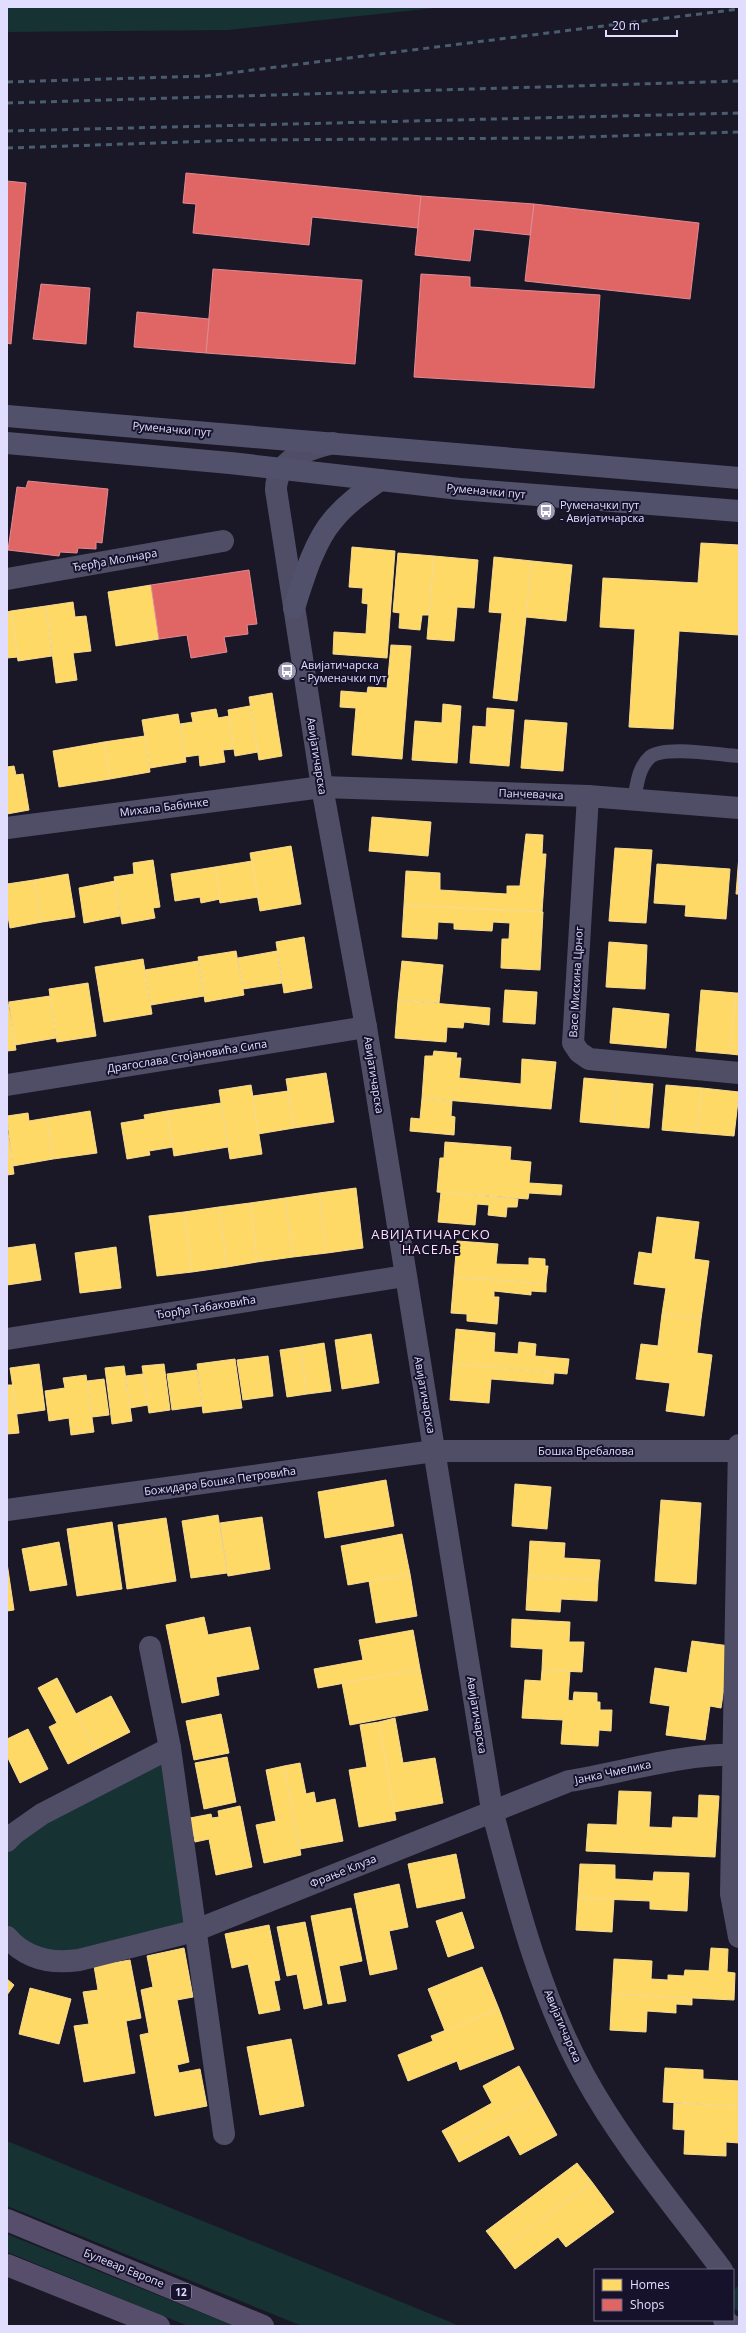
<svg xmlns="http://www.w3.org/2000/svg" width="746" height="2333" viewBox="0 0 746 2333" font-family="'Open Sans',sans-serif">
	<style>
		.green { fill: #163233 }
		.homes { fill: #ffd966; stroke: #f6da94 }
		.shops { fill: #e06666; stroke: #e08a94 }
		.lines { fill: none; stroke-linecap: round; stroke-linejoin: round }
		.service { stroke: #4f4e66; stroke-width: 14 }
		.minor { stroke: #4f4e66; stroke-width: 22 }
		.secondary { stroke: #52516c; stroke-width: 22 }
		.primary { stroke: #574e6b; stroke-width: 22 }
		.rail { stroke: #485d6e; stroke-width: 3; stroke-dasharray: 6 5; stroke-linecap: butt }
		.labels { text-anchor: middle; stroke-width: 4; stroke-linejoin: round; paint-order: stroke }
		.shield { fill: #16122c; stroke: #a4a0bf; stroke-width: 1 }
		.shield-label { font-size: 10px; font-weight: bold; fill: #e1ddfe }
		.street-label { font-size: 11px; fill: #e1ddfe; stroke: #16122c }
		.poi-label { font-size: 11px; fill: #e1ddfe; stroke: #16122c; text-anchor: start }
		.quarter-label { font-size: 13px; letter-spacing: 1px; fill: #ffdff3; stroke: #16122c }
	</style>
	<rect width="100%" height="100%" fill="#1a1826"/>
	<g class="green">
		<path d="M7,7H444L228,30L7,32Z"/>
		<path d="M170,1748L194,1931L79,1960L7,1937V1841Z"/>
		<path d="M7,2141L460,2326H302L7,2206Z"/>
		<path d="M7,2234L234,2326H188L7,2252Z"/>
		<path d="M739,2285V2312L733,2307V2291Z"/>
	</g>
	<g class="homes">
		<path d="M701,543L739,545V635L679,631L673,729L629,727L635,629L600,627L603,578L698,583Z"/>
		<path d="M352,547L395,551L387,658L333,654L334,632L366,634L368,604L362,603L363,588L349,587Z"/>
		<path d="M398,553L434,556L429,615H422L420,630L399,628L400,613L393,612Z"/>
		<path d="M434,556L478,560L474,608L457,607L454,641L427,639Z"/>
		<path d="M494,557L532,561L517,701L493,698L502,613L489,612Z"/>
		<path d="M532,561L572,565L566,621L526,617Z"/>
		<path d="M151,585L159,639L116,646L108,592Z"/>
		<path d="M73,602L75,617L86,616L91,651L73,653L77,680L56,683L46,606Z"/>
		<path d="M46,606L52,656L18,661L11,611Z"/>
		<path d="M11,611L18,657L7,658V612Z"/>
		<path d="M391,645L411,646L402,759L352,755L356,708L340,707L341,691L367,693L368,687L387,688Z"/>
		<path d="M272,693L282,756L259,760L249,697Z"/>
		<path d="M443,704L461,706L457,763L412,760L415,721L442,723Z"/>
		<path d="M250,706L258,752L235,756L228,710Z"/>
		<path d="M487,708L514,710L509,766L470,763L473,726L486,727Z"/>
		<path d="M216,709L218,718L229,716L234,749L223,750L225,762L200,766L199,755L185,757L180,724L193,722L191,713Z"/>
		<path d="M178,714L186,762L150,768L142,720Z"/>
		<path d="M525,720L567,723L563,771L521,768Z"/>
		<path d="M145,736L150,772L110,779L104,742Z"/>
		<path d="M104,742L110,779L59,787L53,751Z"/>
		<path d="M14,766L16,775L23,774L29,810L7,814V767Z"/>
		<path d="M372,817L431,822L428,856L369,851Z"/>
		<path d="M526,834L543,835L542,854H546L542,912L404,905L406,871L440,873V890L507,894V886H520Z"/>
		<path d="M291,846L301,904L260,911L250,853Z"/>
		<path d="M615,848L652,850L646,923L609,921Z"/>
		<path d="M739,855V894H736Z"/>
		<path d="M153,860L160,907L153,908L155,918L122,924L114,877L134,874L133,863Z"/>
		<path d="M252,861L258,897L220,903L215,867Z"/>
		<path d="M657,864L730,869L726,919L685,916L686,905L654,903Z"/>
		<path d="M215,867L220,899L201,903L200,897L175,901L171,874Z"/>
		<path d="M68,874L75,917L42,922L34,880Z"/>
		<path d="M34,880L42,922L10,928L7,910V884Z"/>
		<path d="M115,881L120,916L84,923L79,888Z"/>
		<path d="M404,905L543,912L540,970L501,968L502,939H509L510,923L493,922L492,931L454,929V923L438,922L437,939L402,937Z"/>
		<path d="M304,937L312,988L284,993L276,942Z"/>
		<path d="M609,942L647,945L645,989L606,987Z"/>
		<path d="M236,951L244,995L205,1002L198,957Z"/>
		<path d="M277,951L282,983L243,989L238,958Z"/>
		<path d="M143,959L152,1014L104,1022L95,967Z"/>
		<path d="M198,961L204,996L151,1005L145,970Z"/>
		<path d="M402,961L443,965L439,1003L398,1000Z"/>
		<path d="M88,983L96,1036L57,1042L49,989Z"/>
		<path d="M505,990L537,992L535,1024L503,1022Z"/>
		<path d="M701,990L736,993L730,1054L696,1051Z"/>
		<path d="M736,993H739V1055L730,1054Z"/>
		<path d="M50,996L56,1038L15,1045L9,1002Z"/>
		<path d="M7,997L16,1050L7,1051Z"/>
		<path d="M398,1000L490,1008L489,1025L464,1022L463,1028L447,1027L446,1042L395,1038Z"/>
		<path d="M613,1008L669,1014L666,1048L610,1043Z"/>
		<path d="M434,1051L457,1053L456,1058H461L459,1078L521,1084L522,1059L556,1062L551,1109L422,1098L425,1056H433Z"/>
		<path d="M326,1073L334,1122L294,1128L286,1079Z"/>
		<path d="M584,1078L618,1081L614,1125L580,1122Z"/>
		<path d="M618,1081L653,1084L649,1128L614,1125Z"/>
		<path d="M251,1085L262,1154L230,1159L219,1090Z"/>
		<path d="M666,1085L702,1088L697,1133L662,1130Z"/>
		<path d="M702,1088L739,1092L734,1136L697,1133Z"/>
		<path d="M288,1091L294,1128L258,1134L253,1096Z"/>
		<path d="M422,1098L452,1101L451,1116L455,1117L454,1135L410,1131L411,1118L420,1119Z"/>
		<path d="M221,1103L228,1147L174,1156L167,1111Z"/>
		<path d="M90,1111L97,1153L53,1159L47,1118Z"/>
		<path d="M167,1111L173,1147L149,1151L150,1155L127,1159L121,1123L145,1119L144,1115Z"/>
		<path d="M28,1113L29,1121L47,1118L53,1159L13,1166L7,1116Z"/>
		<path d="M7,1126L14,1174L7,1175Z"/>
		<path d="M445,1142L511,1147L510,1160L531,1162L529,1183L562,1185L561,1195L529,1193L528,1199L437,1192L440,1158H444Z"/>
		<path d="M356,1188L363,1248L327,1253L319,1193Z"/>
		<path d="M441,1192L518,1199L517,1207H507L506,1217L488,1215L489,1205L477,1204L475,1225L438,1222Z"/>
		<path d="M319,1193L327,1253L293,1257L285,1198Z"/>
		<path d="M285,1198L293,1257L257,1262L250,1203Z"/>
		<path d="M250,1203L257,1262L227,1267L219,1207Z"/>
		<path d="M219,1207L227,1267L192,1272L184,1212Z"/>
		<path d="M184,1212L192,1272L157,1276L149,1216Z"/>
		<path d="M657,1217L699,1222L694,1259L709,1261L701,1319L662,1314L666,1288L634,1284L639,1252L652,1254Z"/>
		<path d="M457,1241L498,1244L496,1264L529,1265V1258L545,1259V1266H548L546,1284L454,1277Z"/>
		<path d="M35,1244L41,1280L7,1285V1248Z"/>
		<path d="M116,1247L121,1288L80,1293L75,1253Z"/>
		<path d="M454,1277L546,1284V1292L531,1291V1295L494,1291V1297H499L497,1324L467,1321V1314L451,1313Z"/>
		<path d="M662,1314L701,1319L697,1353L712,1355L704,1416L666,1411L670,1383L636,1379L641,1344L658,1346Z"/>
		<path d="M456,1329L495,1333L494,1352L518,1354L519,1342L536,1344L535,1356L569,1359L567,1374L453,1364Z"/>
		<path d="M371,1334L379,1383L342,1389L335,1340Z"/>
		<path d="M324,1343L331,1391L307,1394L300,1347Z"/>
		<path d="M300,1347L307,1394L287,1397L280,1350Z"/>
		<path d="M268,1356L273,1396L243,1400L237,1360Z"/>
		<path d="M235,1359L242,1408L203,1413L197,1364Z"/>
		<path d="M39,1364L45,1410L17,1414L10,1368Z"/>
		<path d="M164,1364L170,1410L149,1413L142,1366Z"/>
		<path d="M453,1364L554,1373L553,1384L491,1379L489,1403L450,1400Z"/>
		<path d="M124,1366L132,1421L112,1424L105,1368Z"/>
		<path d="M197,1370L202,1406L172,1410L167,1374Z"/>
		<path d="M143,1374L148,1405L130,1408L126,1376Z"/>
		<path d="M86,1375L94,1432L71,1435L69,1418L49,1421L45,1391L65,1388L63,1378Z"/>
		<path d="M104,1379L109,1415L92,1417L87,1381Z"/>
		<path d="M7,1385H13L19,1433L7,1434Z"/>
		<path d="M386,1480L394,1526L325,1538L318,1492Z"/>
		<path d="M515,1484L551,1487L547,1529L512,1526Z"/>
		<path d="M661,1500L701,1503L696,1584L655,1581Z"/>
		<path d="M218,1515L227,1573L191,1578L182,1521Z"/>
		<path d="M262,1517L270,1569L228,1576L220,1523Z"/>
		<path d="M166,1518L176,1581L127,1589L118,1525Z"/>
		<path d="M112,1522L122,1589L77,1596L67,1529Z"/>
		<path d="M402,1534L410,1574L348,1585L341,1546Z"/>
		<path d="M530,1541L565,1543L564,1558L600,1560L598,1581L528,1576Z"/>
		<path d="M59,1542L67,1585L30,1591L22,1549Z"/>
		<path d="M7,1563L14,1610L7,1611Z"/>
		<path d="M410,1574L417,1616L376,1623L369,1581Z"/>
		<path d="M528,1576L598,1581L597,1601L561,1599L560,1612L526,1610Z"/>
		<path d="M204,1617L208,1635L250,1627L259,1669L216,1677L219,1695L182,1703L166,1625Z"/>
		<path d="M512,1619L570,1622L569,1642H584L582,1672L542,1670L543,1649L511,1647Z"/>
		<path d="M413,1630L420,1669L318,1688L314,1669L363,1660L359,1640Z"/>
		<path d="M692,1641L730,1646L721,1708L710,1706L705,1740L666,1735L670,1706L650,1703L655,1668L687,1673Z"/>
		<path d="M420,1669L428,1710L350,1725L342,1683Z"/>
		<path d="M542,1670L570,1671L568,1700L573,1701L574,1692L597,1693V1702H600V1710H612L611,1731L599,1730L598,1746L561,1744L563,1720L522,1718L525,1680L541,1681Z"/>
		<path d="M57,1678L95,1750L68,1764L49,1727L57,1723L38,1688Z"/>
		<path d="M111,1696L130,1732L95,1750L76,1714Z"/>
		<path d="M221,1714L229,1753L194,1760L186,1721Z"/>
		<path d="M395,1718L403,1763L435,1758L443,1803L394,1812L379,1722Z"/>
		<path d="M379,1722L396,1820L359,1827L349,1770L367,1767L360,1725Z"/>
		<path d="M28,1729L48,1769L20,1783L7,1756V1739Z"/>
		<path d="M227,1757L236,1802L204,1809L195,1763Z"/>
		<path d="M300,1763L306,1794L314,1792L316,1803L335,1799L343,1841L300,1849L284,1766Z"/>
		<path d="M284,1766L301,1855L264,1863L256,1825L276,1821L266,1770Z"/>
		<path d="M619,1791L651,1792L649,1827L672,1828L673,1817L698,1818L699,1795L719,1796L715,1857L586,1851L588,1824L617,1825Z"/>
		<path d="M240,1806L252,1867L216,1875L209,1839L195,1842L190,1818L211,1814L212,1818L219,1817L218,1811Z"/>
		<path d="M456,1854L465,1898L417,1908L408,1864Z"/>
		<path d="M580,1864L615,1865V1879L653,1881L654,1872L689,1873L687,1911L650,1909V1901L578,1898Z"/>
		<path d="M399,1884L408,1927L389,1931L397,1969L370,1975L354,1894Z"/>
		<path d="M578,1898L614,1899L612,1932L576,1930Z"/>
		<path d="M351,1908L362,1961L339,1966L346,2001L328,2004L311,1916Z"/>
		<path d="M462,1912L474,1948L448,1957L436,1921Z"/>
		<path d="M305,1922L322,2005L304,2009L297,1974L287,1976L277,1927Z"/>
		<path d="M269,1925L280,1980L274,1981L280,2010L259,2014L248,1964L232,1968L225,1934Z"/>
		<path d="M184,1948L193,1997L177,2000L189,2062L177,2065L179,2073L200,2069L207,2106L155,2116L140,2035L149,2033L141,1990L153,1987L147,1956Z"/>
		<path d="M711,1948L728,1949L727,1972L735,1973L734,2000L612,1994L614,1959L652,1961L651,1979L668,1980V1975L684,1976L685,1970L709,1971Z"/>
		<path d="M130,1960L141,2018L126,2021L135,2073L84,2082L74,2026L89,2024L83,1992L98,1990L94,1966Z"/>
		<path d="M482,1967L499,2009L445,2031L428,1989Z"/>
		<path d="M7,1979L14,1985L7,1995Z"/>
		<path d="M30,1988L71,1999L59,2044L19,2034Z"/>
		<path d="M612,1994L692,1998V2005L676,2004V2013L647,2011L646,2032L610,2030Z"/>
		<path d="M499,2009L514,2049L460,2070L457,2061L408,2081L398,2055L433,2041L431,2036Z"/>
		<path d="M291,2039L304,2106L260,2115L247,2047Z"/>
		<path d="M519,2066L537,2099L451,2147L442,2131L492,2103L483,2086Z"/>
		<path d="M665,2068L703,2070V2079L739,2081V2106L663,2102Z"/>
		<path d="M537,2099L557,2135L520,2155L509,2135L459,2162L451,2147Z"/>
		<path d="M674,2103L739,2106V2143L726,2142V2156L684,2154L685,2130L673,2129Z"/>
		<path d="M577,2163L592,2182L501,2250L486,2231Z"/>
		<path d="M592,2182L614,2212L566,2247L558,2237L515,2269L501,2250Z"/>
	</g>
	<g class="shops">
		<path d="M186,173L421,196L418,228L312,217L309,245L193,233L196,204L183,203Z"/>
		<path d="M7,181L26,183L11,344L7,343Z"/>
		<path d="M421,196L534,204L530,235L474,229L470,261L415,255Z"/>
		<path d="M534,204L699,223L690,299L525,281Z"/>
		<path d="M213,269L362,280L355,364L206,353Z"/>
		<path d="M421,274L470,277V287L600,295L594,388L414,377Z"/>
		<path d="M41,284L90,288L86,344L33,339Z"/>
		<path d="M137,312L209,319L206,353L134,347Z"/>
		<path d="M28,481L108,489L102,543L96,542V549L78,548L77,553L60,552L59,556L8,550L17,487L26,488Z"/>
		<path d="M249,570L257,624L247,625L248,634L224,637L227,652L191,658L187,635L159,639L151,585Z"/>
	</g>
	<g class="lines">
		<path class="service" d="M634,800C637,785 638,768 650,757C664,745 720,755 739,756"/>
		<g class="minor">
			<path d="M333,443C308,449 276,459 276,490L322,787L366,1027L492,1810C516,1900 539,1993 584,2075C621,2143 675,2207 722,2270"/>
			<path d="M7,579L223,541"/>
			<path d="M588,796L573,1043L579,1052L589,1059L739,1073"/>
			<path d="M7,828L322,787L588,796L739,808"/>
			<path d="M7,1085L366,1027"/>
			<path d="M7,1339L405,1276"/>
			<path d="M739,1445L731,1894L739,1937"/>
			<path d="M7,1510L434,1451H739"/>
			<path d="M150,1647L170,1748L224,2134"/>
			<path d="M7,1841L15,1833L42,1814L170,1748"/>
			<path d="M7,1937C26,1959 52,1964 79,1960L194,1931L569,1781C625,1772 682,1753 739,1755"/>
			<path d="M724,2320L732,2326"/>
		</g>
		<g class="secondary">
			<path d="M7,416L739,478"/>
			<path d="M7,443L230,463L460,489L739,511"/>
			<path d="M294,608C303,580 314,542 333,520C346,504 363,492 380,480"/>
		</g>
		<g class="primary">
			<path d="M7,2220L263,2326"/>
			<path d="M7,2265L159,2326"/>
		</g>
		<g class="rail">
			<path d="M7,82L205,76L739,9"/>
			<path d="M7,103L739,81"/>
			<path d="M7,131L739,113"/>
			<path d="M7,148L244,140L554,138L739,132"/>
		</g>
	</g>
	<defs>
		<g id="bus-disc" transform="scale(1)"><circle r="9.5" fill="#9b98b2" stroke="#16122c"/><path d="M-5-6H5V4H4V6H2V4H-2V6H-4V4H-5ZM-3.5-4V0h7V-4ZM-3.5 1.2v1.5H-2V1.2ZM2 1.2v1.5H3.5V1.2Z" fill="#fff"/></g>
	</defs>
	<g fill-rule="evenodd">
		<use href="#bus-disc" x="546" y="511"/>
		<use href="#bus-disc" x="287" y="671"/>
	</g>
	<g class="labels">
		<rect class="shield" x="171" y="2284" width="20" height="16" rx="3"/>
		<g class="shield-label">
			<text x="181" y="2296">12</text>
		</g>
		<g class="street-label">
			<text transform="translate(172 429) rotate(5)" y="4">Руменачки пут</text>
			<text transform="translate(486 491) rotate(5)" y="4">Руменачки пут</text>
			<text transform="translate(115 560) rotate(-10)" y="4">Ђерђа Молнара</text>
			<text transform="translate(317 756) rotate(81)" y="4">Авијатичарска</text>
			<text transform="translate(531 794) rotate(2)" y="4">Панчевачка</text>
			<text transform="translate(164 807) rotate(-7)" y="4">Михала Бабинке</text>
			<text transform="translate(576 982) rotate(-87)" y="4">Васе Мискина Црног</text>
			<text transform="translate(187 1056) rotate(-9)" y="4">Драгослава Стојановића Сипа</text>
			<text transform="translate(374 1075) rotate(81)" y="4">Авијатичарска</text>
			<text transform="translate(206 1307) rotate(-9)" y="4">Ђорђа Табаковића</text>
			<text transform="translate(425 1395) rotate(80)" y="4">Авијатичарска</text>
			<text x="586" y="1455">Бошка Вребалова</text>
			<text transform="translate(220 1481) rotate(-8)" y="4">Божидара Бошка Петровића</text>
			<text transform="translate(477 1715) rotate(81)" y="4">Авијатичарска</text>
			<text transform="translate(613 1772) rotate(-12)" y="4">Јанка Чмелика</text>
			<text transform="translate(343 1871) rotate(-22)" y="4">Фрање Клуза</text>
			<text transform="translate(563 2026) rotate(67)" y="4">Авијатичарска</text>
			<text transform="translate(124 2268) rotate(22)" y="4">Булевар Европе</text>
		</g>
		<g class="poi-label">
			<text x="560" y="509">Руменачки пут<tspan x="560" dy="13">- Авијатичарска</tspan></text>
			<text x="301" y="669">Авијатичарска<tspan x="301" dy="13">- Руменачки пут</tspan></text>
		</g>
		<g class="quarter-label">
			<text x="431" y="1239">АВИЈАТИЧАРСКО<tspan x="431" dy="15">НАСЕЉЕ</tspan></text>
		</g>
	</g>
	<rect width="746" height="2333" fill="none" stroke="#e1ddfe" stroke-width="16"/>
	<rect x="594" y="2269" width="140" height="52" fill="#16122c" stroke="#676380"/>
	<rect x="602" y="2279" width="20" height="12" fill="#ffd966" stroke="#676380"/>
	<text x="630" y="2289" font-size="12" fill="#e1ddfe">Homes</text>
	<rect x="602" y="2299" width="20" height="12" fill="#e06666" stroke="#676380"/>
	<text x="630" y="2309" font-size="12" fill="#e1ddfe">Shops</text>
	<path d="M606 30v6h71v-6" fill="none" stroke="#e1ddfe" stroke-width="2"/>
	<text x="612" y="30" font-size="12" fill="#e1ddfe" stroke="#16122c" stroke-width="3" paint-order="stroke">20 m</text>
</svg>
